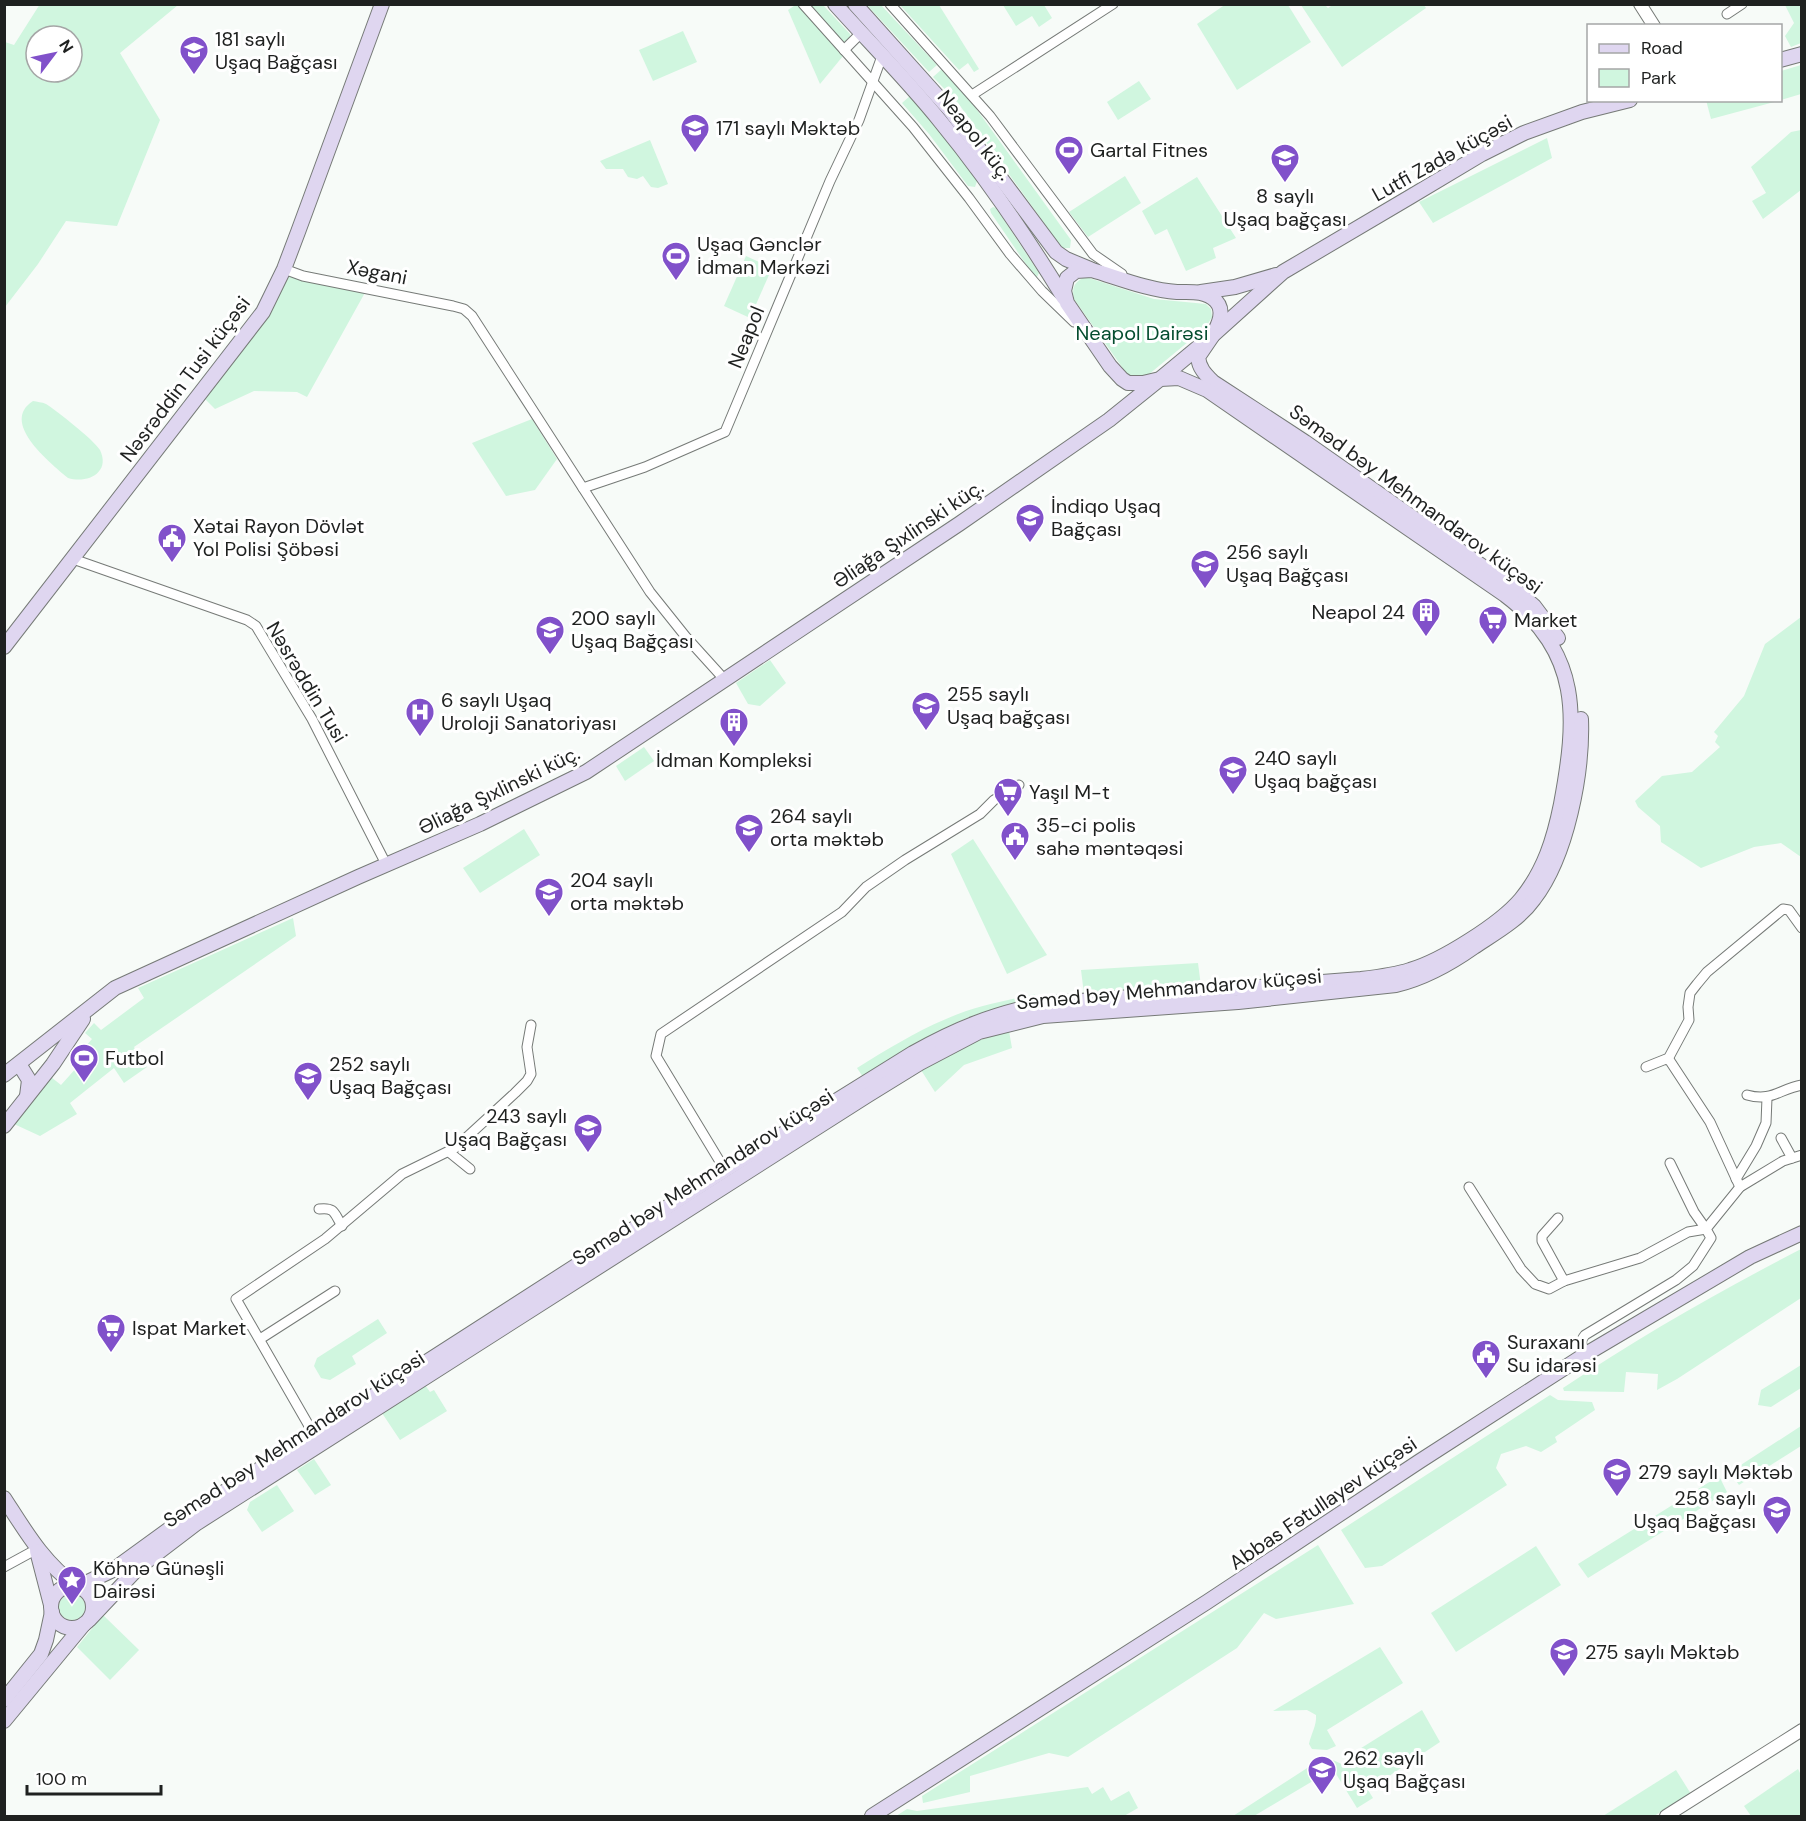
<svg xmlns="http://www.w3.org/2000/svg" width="1806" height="1821" viewBox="0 0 1806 1821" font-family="'DM Sans',sans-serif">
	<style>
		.green { fill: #d0f6df; fill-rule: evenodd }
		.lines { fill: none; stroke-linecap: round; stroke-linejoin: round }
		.minor-casing { stroke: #767a77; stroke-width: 11 }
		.tertiary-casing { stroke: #767a77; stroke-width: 14 }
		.secondary-casing { stroke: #767a77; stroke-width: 16 }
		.minor { stroke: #fff; stroke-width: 9 }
		.tertiary { stroke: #fff; stroke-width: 12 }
		.secondary { stroke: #dfd6f0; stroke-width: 14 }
		.labels { text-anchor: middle; stroke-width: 6; stroke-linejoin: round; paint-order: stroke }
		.poi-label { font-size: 20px; fill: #1f2120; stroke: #fff; text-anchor: start }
		.street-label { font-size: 20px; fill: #1f2120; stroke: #fff }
		.park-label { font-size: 20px; fill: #054d2f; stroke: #fff }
	</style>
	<rect width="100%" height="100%" fill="#f7fbf8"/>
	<g class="green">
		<path d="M40,4L178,5L120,53L160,120L117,226L66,221L38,264L5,307V42L14,45ZM36,36H72V72H36Z"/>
		<path d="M797,4L843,56L820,84L788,10Z"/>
		<path d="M1226,4L1288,5L1311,42L1237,90L1197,24Z"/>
		<path d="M1334,4H1423L1426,8L1342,67L1301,5H1325L1328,8Z"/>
		<path d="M808,5H823L850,34V39L846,42H841Z"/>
		<path d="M867,5H881L937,65L929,72Z"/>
		<path d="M900,5H939L979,69L974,72L968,63L959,70Z"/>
		<path d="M1003,5H1044L1052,18L1039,27L1032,16L1016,26Z"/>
		<path d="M1785,5H1801V43L1791,47L1785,36L1794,23Z"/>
		<path d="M683,31L697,62L653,81L639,50Z"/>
		<path d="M1801,65V94L1781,100V71Z"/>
		<path d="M942,69L967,96L1071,240L1070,248H1062L958,103L933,77Z"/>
		<path d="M1139,81L1151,99L1118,120L1107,102Z"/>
		<path d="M910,96L937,127L977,181L975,187L968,186L929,134L902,103Z"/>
		<path d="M1706,100H1778V101L1711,119Z"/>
		<path d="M1801,130V190L1763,219L1752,201L1766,193L1751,167L1791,132Z"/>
		<path d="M1547,138L1552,158L1433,223L1419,202Z"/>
		<path d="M650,140L668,184L658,188L651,187L643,176L637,179L628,177L623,169H606L600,161Z"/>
		<path d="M1125,176L1141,203L1088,237L1069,212Z"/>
		<path d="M1197,177L1236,238L1213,248L1216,258L1186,271L1167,229L1155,235L1142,211Z"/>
		<path d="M993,207L996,208L1039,273L1037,277L1034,276L991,213L990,209Z"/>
		<path d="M746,256L772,268L750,318L724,306Z"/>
		<path d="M284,269L367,289L307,397L297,392L254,391L215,409L199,393L231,354Z"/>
		<path d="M1086,277L1154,299L1206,304L1211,309L1212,317L1206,327L1148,375L1143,378L1129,377L1074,299C1071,288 1075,280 1086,277Z"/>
		<path d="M33,401C37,402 42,402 46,404C57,411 94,440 100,450C111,473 87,484 68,478C48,461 0,422 33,401Z"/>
		<path d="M532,419L557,459L535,490L506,496L472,443Z"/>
		<path d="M1801,617V857L1781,843L1754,847L1701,868L1661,842L1660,826L1638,807L1635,801L1662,776L1692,772L1720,747L1715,742L1718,736L1714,732L1744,696L1765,644Z"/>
		<path d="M770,660L786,683L760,706L748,704L736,683Z"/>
		<path d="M644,747L654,761L625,781L616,766Z"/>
		<path d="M524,829L540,855L480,893L463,868Z"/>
		<path d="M973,839L1047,955L1007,974L951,854Z"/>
		<path d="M293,918L296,936L134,1047L147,1067L124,1083L114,1068L70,1103L77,1114L40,1136L14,1124L51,1077L61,1085L78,1066L73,1061L92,1039L85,1033L94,1023L101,1030L144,998L138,988Z"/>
		<path d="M1198,963L1201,986L1084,994L1081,970Z"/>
		<path d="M1035,994L1036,1000C1010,1006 984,1010 960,1021C926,1036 895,1057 863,1077L857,1068C886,1050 915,1032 946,1019C975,1006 1005,1001 1035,994Z"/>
		<path d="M1009,1031L1012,1048L964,1065L935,1092L921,1070L974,1042Z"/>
		<path d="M1801,1249V1298L1677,1379L1657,1390L1658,1374L1626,1372L1624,1392L1564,1391L1563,1388C1639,1337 1720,1291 1801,1249Z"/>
		<path d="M378,1319L387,1333L352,1356L356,1364L330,1380L321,1378L314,1366L317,1358Z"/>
		<path d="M1801,1365V1388L1771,1407L1758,1405L1761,1390Z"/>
		<path d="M425,1385L430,1392L434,1390L447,1411L400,1440L382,1413Z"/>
		<path d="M1550,1395L1558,1400L1592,1402L1595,1410L1555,1437L1557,1442L1541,1452L1526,1446L1501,1454L1496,1468L1507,1485L1382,1566L1365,1568L1341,1530Z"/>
		<path d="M1801,1426V1446L1739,1485L1730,1472Z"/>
		<path d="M314,1459L331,1485L315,1495L297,1470Z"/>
		<path d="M1719,1476L1727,1492L1588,1578L1578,1564Z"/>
		<path d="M277,1485L294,1511L262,1532L247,1510L250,1502Z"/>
		<path d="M1318,1545L1354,1604L1276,1619L1264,1613L1237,1648L1068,1757L1049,1753L970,1776V1792L923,1803L922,1796Z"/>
		<path d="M1536,1546L1561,1585L1456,1652L1431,1613Z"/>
		<circle cx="72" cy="1607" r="13"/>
		<path d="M103,1615L139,1650L110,1680L77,1647Z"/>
		<path d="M1380,1647L1403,1683L1327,1730L1336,1746L1327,1750L1312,1749L1309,1744C1311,1734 1317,1725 1316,1715L1307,1710L1273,1711Z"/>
		<path d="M1422,1710L1440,1742L1368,1790L1373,1798L1357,1808L1333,1769L1254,1816H1233L1318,1761L1333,1760L1350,1768L1364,1760L1358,1750Z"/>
		<path d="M1798,1769L1801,1775V1816H1751L1744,1806Z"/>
		<path d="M1676,1770L1691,1794L1654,1816H1603Z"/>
		<path d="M1088,1787L1092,1794L1103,1787L1111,1801L1129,1791L1138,1808L1124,1816H896L907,1809L917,1811Z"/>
	</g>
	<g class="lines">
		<g class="minor-casing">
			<g id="minor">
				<path d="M803,4L913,127L969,198L1010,254L1042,291L1074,322"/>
				<path d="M890,4L990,116L1093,254L1122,274"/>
				<path d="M1727,14L1742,4"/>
				<path d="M844,50L861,33"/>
				<path d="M972,95L1113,4"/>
				<path d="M284,269L303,276L453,306L464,309L472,316L650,592L686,637L724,679"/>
				<path d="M583,488L645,467L725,432L830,181L859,120L882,56"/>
				<path d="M73,559L247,620L256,626L312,719L386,864"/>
				<path d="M1668,1059L1689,1020L1688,1007L1690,993L1697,984L1707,972L1783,909L1789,910L1802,928"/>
				<path d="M1646,1067L1666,1059L1670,1061L1710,1122L1740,1187"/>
				<path d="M1747,1095C1772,1102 1779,1089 1802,1085"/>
				<path d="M1781,1138L1792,1158"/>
				<path d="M449,1152L470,1169"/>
				<path d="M725,1170L656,1056L661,1034L842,912L866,887L905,860L980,814L994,800L1019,785"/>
				<path d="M1736,1179L1756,1146L1766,1123L1767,1098"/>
				<path d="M1469,1187L1521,1269L1535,1284L1549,1289L1564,1281L1640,1258L1688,1232L1706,1229L1694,1212L1670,1163"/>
				<path d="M319,1209C335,1207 334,1213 342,1226"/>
				<path d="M1558,1218L1542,1236V1241L1564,1281"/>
				<path d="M260,1339L335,1291"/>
				<path d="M1586,1354C1582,1346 1579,1342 1585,1335L1676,1280L1693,1266L1711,1238L1706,1229L1740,1187L1783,1161L1802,1155"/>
				<path d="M316,1438L236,1299L325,1239L402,1174L455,1148L515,1093L527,1081L531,1074L527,1047L531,1025"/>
				<path d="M4,1567L37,1549"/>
			</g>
		</g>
		<g class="tertiary-casing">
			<g id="tertiary">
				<path d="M1640,4L1654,26"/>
				<path d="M1666,1816L1802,1730"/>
			</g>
		</g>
		<g class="secondary-casing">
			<g id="secondary">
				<path d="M835,4C870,43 907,80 940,121C986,177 1026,236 1064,298"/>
				<path d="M855,4L950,110L1056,252L1066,259L1090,269"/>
				<path d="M1780,60L1802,54"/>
				<path d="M1092,270C1119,278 1148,290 1177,292C1189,292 1206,290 1216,301C1225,311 1219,324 1213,335L1160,379L1143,383H1128L1122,379L1110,366L1067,303L1064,291L1067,278L1076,271Z"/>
				<path d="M1201,292L1235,287L1276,275"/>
				<path d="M1558,638L1534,606L1512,587L1305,442L1213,382C1205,374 1199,368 1198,357L1213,335L1283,272L1410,197L1482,154L1524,133L1582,112L1630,100"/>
				<path d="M4,647L263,312L284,269L298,232L382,4"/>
				<path d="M19,1064L29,1080L27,1096"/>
				<path d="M4,1075L115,988L358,877L480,824L586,772L959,524L1109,420L1160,379L1179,378L1207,390L1505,595C1582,653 1577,718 1561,804C1554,839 1544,871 1521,899C1500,924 1441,961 1410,970C1395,975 1378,977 1361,979L1041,1004C991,1015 958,1028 913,1053L725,1170L190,1514L113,1570L77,1587C43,1562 26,1532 4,1498"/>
				<path d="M4,1126L53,1064L83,1019"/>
				<path d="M37,1551L51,1605"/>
				<circle cx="72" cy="1607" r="21"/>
				<path d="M89,1620L138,1568L197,1523L868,1095L920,1063L979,1032L1043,1016L1238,1002L1396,985C1425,978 1450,964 1474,947C1495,933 1519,920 1534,899C1567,856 1583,773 1581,719"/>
				<path d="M4,1700L41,1654L46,1640L52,1612"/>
				<path d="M4,1721L84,1624"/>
				<path d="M872,1816L1207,1602L1420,1461L1586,1354L1750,1257L1802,1233"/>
			</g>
		</g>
		<use href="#minor" class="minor"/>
		<use href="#tertiary" class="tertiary"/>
		<use href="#secondary" class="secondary"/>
	</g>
	<defs>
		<g id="school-pin" transform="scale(1.5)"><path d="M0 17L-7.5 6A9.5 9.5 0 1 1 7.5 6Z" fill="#8151ca" stroke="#fff"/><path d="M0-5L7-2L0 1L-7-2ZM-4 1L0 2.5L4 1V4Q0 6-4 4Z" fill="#fff"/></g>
		<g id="stadium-pin" transform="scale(1.5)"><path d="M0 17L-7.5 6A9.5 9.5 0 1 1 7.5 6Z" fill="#8151ca" stroke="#fff"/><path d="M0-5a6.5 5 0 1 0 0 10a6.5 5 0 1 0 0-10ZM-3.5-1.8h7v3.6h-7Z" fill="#fff"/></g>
		<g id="civic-pin" transform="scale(1.5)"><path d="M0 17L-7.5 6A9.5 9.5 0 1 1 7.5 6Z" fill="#8151ca" stroke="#fff"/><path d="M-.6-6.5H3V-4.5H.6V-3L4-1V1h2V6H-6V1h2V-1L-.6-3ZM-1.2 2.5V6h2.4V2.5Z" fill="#fff"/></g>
		<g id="building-pin" transform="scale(1.5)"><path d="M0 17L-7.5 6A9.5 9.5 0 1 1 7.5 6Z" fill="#8151ca" stroke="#fff"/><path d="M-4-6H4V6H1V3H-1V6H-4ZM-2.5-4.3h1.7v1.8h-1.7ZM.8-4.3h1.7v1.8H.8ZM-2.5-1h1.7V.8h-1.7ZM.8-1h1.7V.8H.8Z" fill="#fff"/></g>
		<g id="supermarket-pin" transform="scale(1.5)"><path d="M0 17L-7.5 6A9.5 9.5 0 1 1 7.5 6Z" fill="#8151ca" stroke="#fff"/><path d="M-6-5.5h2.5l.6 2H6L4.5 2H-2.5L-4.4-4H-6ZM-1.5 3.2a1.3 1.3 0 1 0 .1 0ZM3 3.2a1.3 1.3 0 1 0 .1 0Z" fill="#fff"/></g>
		<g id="hospital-pin" transform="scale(1.5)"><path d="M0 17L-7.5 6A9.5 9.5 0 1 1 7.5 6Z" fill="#8151ca" stroke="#fff"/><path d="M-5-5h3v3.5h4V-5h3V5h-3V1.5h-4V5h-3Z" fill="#fff"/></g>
		<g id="sight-pin" transform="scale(1.5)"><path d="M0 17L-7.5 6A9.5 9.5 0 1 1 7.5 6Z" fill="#8151ca" stroke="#fff"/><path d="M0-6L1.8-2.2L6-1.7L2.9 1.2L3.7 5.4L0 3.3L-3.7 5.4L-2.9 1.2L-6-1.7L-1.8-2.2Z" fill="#fff"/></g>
	</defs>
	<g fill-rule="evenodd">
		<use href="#school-pin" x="194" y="50"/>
		<use href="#school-pin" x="695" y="128"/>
		<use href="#stadium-pin" x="1069" y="150"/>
		<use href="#school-pin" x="1285" y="158"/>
		<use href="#stadium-pin" x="676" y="256"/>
		<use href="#school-pin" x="1030" y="518"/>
		<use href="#civic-pin" x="172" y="538"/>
		<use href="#school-pin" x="1205" y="564"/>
		<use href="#building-pin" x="1426" y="612"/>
		<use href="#supermarket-pin" x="1493" y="620"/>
		<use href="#school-pin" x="550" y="630"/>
		<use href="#school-pin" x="926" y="706"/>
		<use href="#hospital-pin" x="420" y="712"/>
		<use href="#building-pin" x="734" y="722"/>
		<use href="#school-pin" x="1233" y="770"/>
		<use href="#supermarket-pin" x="1008" y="792"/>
		<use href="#school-pin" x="749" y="828"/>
		<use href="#civic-pin" x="1015" y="836"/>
		<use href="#school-pin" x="549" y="892"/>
		<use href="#stadium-pin" x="84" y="1058"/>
		<use href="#school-pin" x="308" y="1076"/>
		<use href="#school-pin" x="588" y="1128"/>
		<use href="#supermarket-pin" x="111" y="1328"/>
		<use href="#civic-pin" x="1486" y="1354"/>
		<use href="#school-pin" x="1617" y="1472"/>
		<use href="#school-pin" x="1777" y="1510"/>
		<use href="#sight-pin" x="72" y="1580"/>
		<use href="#school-pin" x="1564" y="1652"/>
		<use href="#school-pin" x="1322" y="1770"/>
	</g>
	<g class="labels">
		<g class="poi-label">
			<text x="215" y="46">181 saylı<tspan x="215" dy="23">Uşaq Bağçası</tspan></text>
			<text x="716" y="135">171 saylı Məktəb</text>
			<text x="1090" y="157">Gartal Fitnes</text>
			<text x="1285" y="203" text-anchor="middle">8 saylı<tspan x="1285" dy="23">Uşaq bağçası</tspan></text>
			<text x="697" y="251">Uşaq Gənclər<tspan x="697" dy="23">İdman Mərkəzi</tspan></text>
			<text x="1051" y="513">İndiqo Uşaq<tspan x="1051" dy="23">Bağçası</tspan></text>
			<text x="193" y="533">Xətai Rayon Dövlət<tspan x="193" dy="23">Yol Polisi Şöbəsi</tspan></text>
			<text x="1226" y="559">256 saylı<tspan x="1226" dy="23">Uşaq Bağçası</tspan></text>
			<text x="1405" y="619" text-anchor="end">Neapol 24</text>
			<text x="571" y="625">200 saylı<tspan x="571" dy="23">Uşaq Bağçası</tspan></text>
			<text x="1514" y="627">Market</text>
			<text x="947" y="701">255 saylı<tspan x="947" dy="23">Uşaq bağçası</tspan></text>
			<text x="441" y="707">6 saylı Uşaq<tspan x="441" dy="23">Uroloji Sanatoriyası</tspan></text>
			<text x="1254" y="765">240 saylı<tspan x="1254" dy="23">Uşaq bağçası</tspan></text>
			<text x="734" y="767" text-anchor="middle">İdman Kompleksi</text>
			<text x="1029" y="799">Yaşıl M-t</text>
			<text x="770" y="823">264 saylı<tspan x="770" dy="23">orta məktəb</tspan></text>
			<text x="1036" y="832">35-ci polis<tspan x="1036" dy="23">sahə məntəqəsi</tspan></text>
			<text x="570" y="887">204 saylı<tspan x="570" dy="23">orta məktəb</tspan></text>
			<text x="105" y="1065">Futbol</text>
			<text x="329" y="1071">252 saylı<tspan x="329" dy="23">Uşaq Bağçası</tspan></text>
			<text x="567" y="1123" text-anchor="end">243 saylı<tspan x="567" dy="23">Uşaq Bağçası</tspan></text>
			<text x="132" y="1335">Ispat Market</text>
			<text x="1507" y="1349">Suraxanı<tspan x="1507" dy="23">Su idarəsi</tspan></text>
			<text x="1638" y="1479">279 saylı Məktəb</text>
			<text x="1756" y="1505" text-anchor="end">258 saylı<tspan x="1756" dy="23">Uşaq Bağçası</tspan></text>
			<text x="93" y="1575">Köhnə Günəşli<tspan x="93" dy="23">Dairəsi</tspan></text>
			<text x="1585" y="1659">275 saylı Məktəb</text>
			<text x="1343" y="1765">262 saylı<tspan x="1343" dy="23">Uşaq Bağçası</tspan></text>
		</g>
		<g class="street-label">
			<text transform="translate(975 135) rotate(52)" y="7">Neapol küç.</text>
			<text transform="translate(1442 158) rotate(-29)" y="7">Lutfi Zadə küçəsi</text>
			<text transform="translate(377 272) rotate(11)" y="7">Xəgani</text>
			<text transform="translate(746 337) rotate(-68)" y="7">Neapol</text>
			<text transform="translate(185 379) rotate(-53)" y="7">Nəsrəddin Tusi küçəsi</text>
			<text transform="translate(1416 499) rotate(36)" y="7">Səməd bəy Mehmandarov küçəsi</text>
			<text transform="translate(908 534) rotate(-34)" y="7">Əliağa Şıxlinski küç.</text>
			<text transform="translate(307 682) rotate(59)" y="7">Nəsrəddin Tusi</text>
			<text transform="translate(499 790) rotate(-26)" y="7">Əliağa Şıxlinski küç.</text>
			<text transform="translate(1169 989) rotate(-5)" y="7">Səməd bəy Mehmandarov küçəsi</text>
			<text transform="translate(703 1177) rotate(-33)" y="7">Səməd bəy Mehmandarov küçəsi</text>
			<text transform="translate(294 1439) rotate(-33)" y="7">Səməd bəy Mehmandarov küçəsi</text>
			<text transform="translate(1323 1503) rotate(-34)" y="7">Abbas Fətullayev küçəsi</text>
		</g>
		<g class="park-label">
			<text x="1142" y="340">Neapol Dairəsi</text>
		</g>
	</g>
	<rect width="1806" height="1821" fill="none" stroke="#1f2120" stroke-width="12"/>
	<rect x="1587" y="24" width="195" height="78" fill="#ffffff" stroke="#a5a6a6" stroke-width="1.5"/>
	<rect x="1599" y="44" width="30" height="9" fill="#dfd6f0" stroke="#a5a6a6" stroke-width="1.5"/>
	<text x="1641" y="54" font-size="18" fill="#1f2120">Road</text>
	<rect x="1599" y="69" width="30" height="18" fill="#d0f6df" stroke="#a5a6a6" stroke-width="1.5"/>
	<text x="1641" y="84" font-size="18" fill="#1f2120">Park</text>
	<g transform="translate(54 54) rotate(58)"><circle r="28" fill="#ffffff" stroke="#a5a6a6" stroke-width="1.5"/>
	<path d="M0-4.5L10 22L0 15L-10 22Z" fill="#8151ca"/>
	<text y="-9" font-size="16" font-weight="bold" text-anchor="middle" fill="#1f2120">N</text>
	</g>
	<path d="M27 1785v9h134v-9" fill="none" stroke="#1f2120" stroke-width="3"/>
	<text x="36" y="1785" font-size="18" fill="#1f2120" stroke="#ffffff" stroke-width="4.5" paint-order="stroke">100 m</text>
</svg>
